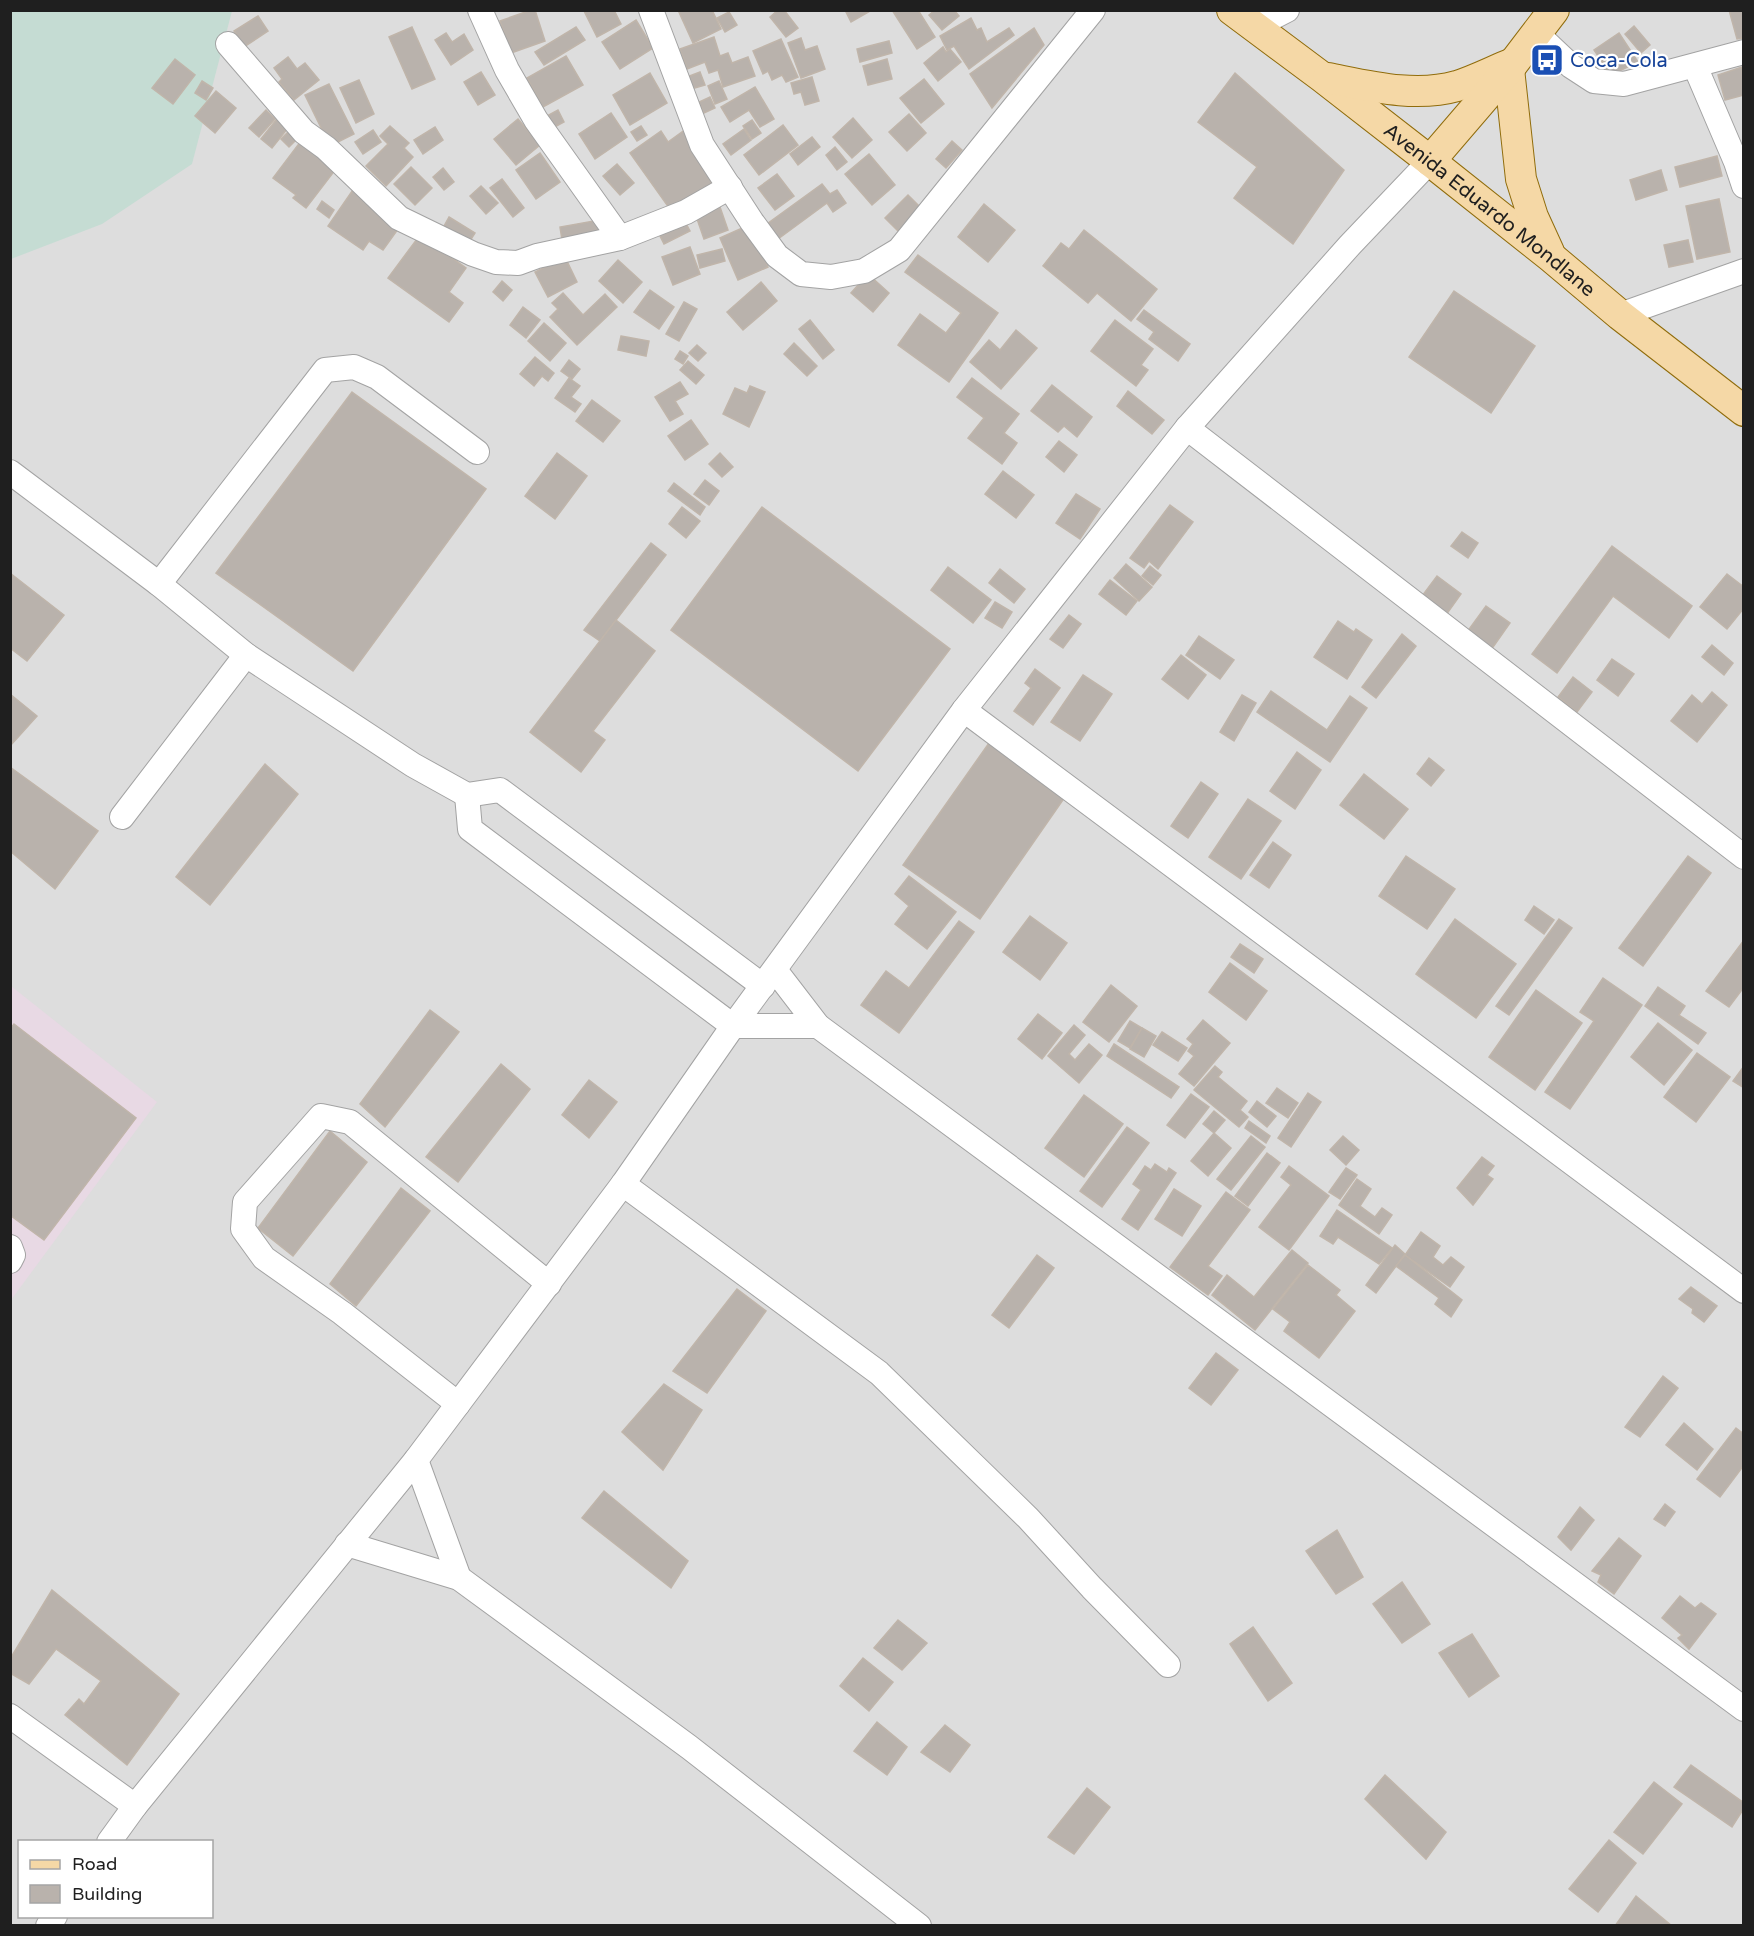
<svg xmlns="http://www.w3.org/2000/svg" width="1754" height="1936" viewBox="0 0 1754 1936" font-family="'Varela Round',sans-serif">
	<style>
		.residential { fill: #ddd; fill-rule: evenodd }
		.industrial { fill: #e8d9e4 }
		.wetland { fill: #c5dcd3 }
		.building { fill: #b9b2ac; stroke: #c0b5aa; stroke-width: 1.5 }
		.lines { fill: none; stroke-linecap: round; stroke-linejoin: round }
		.minor-casing { stroke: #a3a3a3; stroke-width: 26 }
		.major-casing { stroke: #906c0b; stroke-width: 32 }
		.minor { stroke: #fff; stroke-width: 24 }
		.major { stroke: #f5d8a6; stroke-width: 30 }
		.labels { text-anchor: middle; stroke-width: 4.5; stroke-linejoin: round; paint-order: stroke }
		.transit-label { font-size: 20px; fill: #164399; stroke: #fff; text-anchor: start }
		.street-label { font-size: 20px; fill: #1f1f1f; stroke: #fff }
	</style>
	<rect width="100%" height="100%" fill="#efede7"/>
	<path class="residential" d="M195,10L1743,11V1925L11,1926V210ZM20,1842H212V1916H20Z"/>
	<path class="industrial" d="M11,986L157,1102L11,1300Z"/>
	<path class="wetland" d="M11,11H232L192,164L102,224L11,259Z"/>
	<g class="building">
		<path d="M531,10H535L545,41L511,53L500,21Z"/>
		<path d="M614,10L621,24L597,37L584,11Z"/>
		<path d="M678,10H712L721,29L693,43Z"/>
		<path d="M778,10H784L798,28L786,37L770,17Z"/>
		<path d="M845,10H872L851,22Z"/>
		<path d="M892,10H918L935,37L917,49Z"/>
		<path d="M935,10H954L959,16L942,30L929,15Z"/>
		<path d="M1729,10H1744V38L1737,39Z"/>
		<path d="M729,12L737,25L725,32L717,18Z"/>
		<path d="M258,16L268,31L244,47L234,31Z"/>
		<path d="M971,18L977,30L981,28L987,42L1009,28L1014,35L969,69L954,46L947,50L940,36Z"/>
		<path d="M636,20L653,48L620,69L602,42Z"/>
		<path d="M1634,26L1650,45L1641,53L1625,34Z"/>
		<path d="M412,27L435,79L412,89L389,37Z"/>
		<path d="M576,27L585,40L544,65L535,52Z"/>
		<path d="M1034,28L1044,45L992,108L970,74Z"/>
		<path d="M446,33L452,42L464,34L473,50L451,65L435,40Z"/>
		<path d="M1619,33L1638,62L1611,75L1594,50Z"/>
		<path d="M714,37L720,56L728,53L732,63L748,57L755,76L723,87L718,70L709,73L705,62L687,69L680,49Z"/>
		<path d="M801,38L805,50L817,46L825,69L801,78L788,43Z"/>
		<path d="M781,39L798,77L786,82L782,75L772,80L768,71L763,74L753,51Z"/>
		<path d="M889,41L892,53L860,62L857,49Z"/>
		<path d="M943,47L946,52L950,49L961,62L938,81L924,63Z"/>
		<path d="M566,56L583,85L543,107L527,78Z"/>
		<path d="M288,57L297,69L305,63L319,80L294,100L279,82L282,79L274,68Z"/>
		<path d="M175,59L195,75L173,104L152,88Z"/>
		<path d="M887,59L892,79L868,85L863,66Z"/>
		<path d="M1742,67L1744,95L1725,100L1718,75Z"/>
		<path d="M481,72L495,95L478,105L464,82Z"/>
		<path d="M700,72L705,85L691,89L687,77Z"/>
		<path d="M650,73L667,103L630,125L613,95Z"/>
		<path d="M1235,73L1344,170L1293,244L1234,198L1257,167L1198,122Z"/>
		<path d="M812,77L819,101L805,105L801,92L794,94L791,83Z"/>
		<path d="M924,79L944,104L921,123L900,98Z"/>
		<path d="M359,80L374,114L356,123L340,88Z"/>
		<path d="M202,81L213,88L206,100L195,93Z"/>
		<path d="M719,81L727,99L715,104L708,86Z"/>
		<path d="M329,84L354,134L330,146L305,95Z"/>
		<path d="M755,87L774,119L760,127L749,110L730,122L721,107Z"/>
		<path d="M216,91L236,108L215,133L195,116Z"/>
		<path d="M710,97L715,108L704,113L699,102Z"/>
		<path d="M266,110L275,119L259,137L249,128Z"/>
		<path d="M558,110L564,122L551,129L545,117Z"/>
		<path d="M611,113L627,137L595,159L579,134Z"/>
		<path d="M909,114L926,133L907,151L889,132Z"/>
		<path d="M280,115L291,124L272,148L261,139Z"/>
		<path d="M853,118L872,140L852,158L833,137Z"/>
		<path d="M518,119L540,145L516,165L494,139Z"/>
		<path d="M752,120L761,133L752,139L743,126Z"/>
		<path d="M783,125L798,145L759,175L744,155Z"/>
		<path d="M390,126L409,143L404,148L413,157L386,186L366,166L388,144L380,136Z"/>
		<path d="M641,126L647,135L637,141L631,132Z"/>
		<path d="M435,127L443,140L423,154L414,140Z"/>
		<path d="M292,128L300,136L289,147L281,139Z"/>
		<path d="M686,129L720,177L672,212L630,153L661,131L668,142Z"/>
		<path d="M744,129L751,140L731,155L723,144Z"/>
		<path d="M373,130L381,142L363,154L355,142Z"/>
		<path d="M304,137L339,165L306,208L293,198L296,195L273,178Z"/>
		<path d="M812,137L820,147L798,165L790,154Z"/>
		<path d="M952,141L962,150L946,168L936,159Z"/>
		<path d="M835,147L847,162L837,170L826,155Z"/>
		<path d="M540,153L560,182L536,199L516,170Z"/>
		<path d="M869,154L895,185L872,205L845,174Z"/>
		<path d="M1717,156L1722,176L1680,187L1675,167Z"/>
		<path d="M617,164L634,183L620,195L603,176Z"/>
		<path d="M411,167L432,188L415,205L394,184Z"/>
		<path d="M443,168L454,182L444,190L433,177Z"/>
		<path d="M1661,170L1667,190L1636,200L1630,180Z"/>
		<path d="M777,174L794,196L775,210L758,188Z"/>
		<path d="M502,179L524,208L513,217L490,188Z"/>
		<path d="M822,184L830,194L837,190L846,203L833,212L827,203L778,239L767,224Z"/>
		<path d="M481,186L498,203L486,214L470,196Z"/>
		<path d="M355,187L398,229L383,250L369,241L363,250L328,226Z"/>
		<path d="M908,195L921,208L898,231L885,218Z"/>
		<path d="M1719,199L1730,252L1697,259L1686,206Z"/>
		<path d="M322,201L334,210L329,218L317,209Z"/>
		<path d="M984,204L1015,230L988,262L958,237Z"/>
		<path d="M720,207L728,230L704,239L696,216Z"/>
		<path d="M449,217L475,233L468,244L443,228Z"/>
		<path d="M683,218L690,231L664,244L658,232Z"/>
		<path d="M599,220L602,239L563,246L560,227Z"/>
		<path d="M749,225L768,267L738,280L720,238Z"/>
		<path d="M1084,230L1157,289L1131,321L1097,293L1088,303L1043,266L1061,243L1069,249Z"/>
		<path d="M420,235L466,268L449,292L463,303L449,322L388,278Z"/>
		<path d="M1688,240L1693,262L1669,267L1664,245Z"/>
		<path d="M690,247L700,274L673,285L662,257Z"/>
		<path d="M722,249L725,261L700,268L697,255Z"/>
		<path d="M918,255L998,313L949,382L898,345L920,314L946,333L961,313L905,272Z"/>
		<path d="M565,257L577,282L548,297L535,272Z"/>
		<path d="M618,260L642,282L623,303L599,281Z"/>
		<path d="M868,274L889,293L873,312L851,293Z"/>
		<path d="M502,281L512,290L503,301L493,292Z"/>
		<path d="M761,282L777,301L743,330L727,312Z"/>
		<path d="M650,290L674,307L659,329L634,312Z"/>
		<path d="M1454,291L1535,346L1491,413L1409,357Z"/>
		<path d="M563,293L583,315L605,294L617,307L577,345L550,317L558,309L552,303Z"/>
		<path d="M684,302L697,309L679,341L666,334Z"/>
		<path d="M523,307L540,320L526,338L510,325Z"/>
		<path d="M1144,310L1190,344L1178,361L1149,339L1154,332L1137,319Z"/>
		<path d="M810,320L834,350L823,359L799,329Z"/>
		<path d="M1115,320L1153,349L1141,365L1148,370L1136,386L1091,351Z"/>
		<path d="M544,323L566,343L550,361L528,341Z"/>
		<path d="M1016,330L1037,348L1001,389L970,362L989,340L1000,350Z"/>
		<path d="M621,336L649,341L646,356L618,350Z"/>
		<path d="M794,343L817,366L807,376L784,354Z"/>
		<path d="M697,345L706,353L698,361L689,353Z"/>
		<path d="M680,351L688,356L683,364L675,359Z"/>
		<path d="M535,357L554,373L548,381L542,376L534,386L520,374Z"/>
		<path d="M569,360L580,369L572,379L561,371Z"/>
		<path d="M688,361L704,375L696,384L680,370Z"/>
		<path d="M569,378L580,386L571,397L581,404L575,412L555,398Z"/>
		<path d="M972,378L1019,414L1004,433L1017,443L1002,464L968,438L984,418L957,397Z"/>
		<path d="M680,382L688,394L675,401L683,414L670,421L655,397Z"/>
		<path d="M1052,385L1092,417L1077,437L1064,426L1058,432L1031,411Z"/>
		<path d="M750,386L765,392L749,427L723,414L735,388L747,393Z"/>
		<path d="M1128,391L1164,420L1152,434L1117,406Z"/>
		<path d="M352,392L486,489L353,671L216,573Z"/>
		<path d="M592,400L620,421L603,442L576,421Z"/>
		<path d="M691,420L708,444L685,460L668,436Z"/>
		<path d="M1059,441L1077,455L1064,472L1046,457Z"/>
		<path d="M557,453L587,476L555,519L525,496Z"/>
		<path d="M720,453L733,467L722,477L709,464Z"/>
		<path d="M1003,471L1034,495L1016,518L985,494Z"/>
		<path d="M705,480L719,491L709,505L694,494Z"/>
		<path d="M674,483L705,507L700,515L668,491Z"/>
		<path d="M1076,494L1100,509L1080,539L1056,523Z"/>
		<path d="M1170,505L1193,522L1158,569L1149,561L1144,568L1130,558Z"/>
		<path d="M682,507L700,521L686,538L669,524Z"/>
		<path d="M762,507L950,649L858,771L671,630Z"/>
		<path d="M1462,532L1478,543L1468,558L1451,546Z"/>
		<path d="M651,543L666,555L600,641L584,630Z"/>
		<path d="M1612,546L1692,606L1669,638L1613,596L1557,673L1532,654Z"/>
		<path d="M1126,564L1152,587L1139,601L1114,578Z"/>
		<path d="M1150,566L1161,575L1153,585L1142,576Z"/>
		<path d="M948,567L991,600L973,623L931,590Z"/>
		<path d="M1000,569L1025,589L1014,603L989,583Z"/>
		<path d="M10,573L64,615L27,661L10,648Z"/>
		<path d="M1727,574L1744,587V608L1727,629L1700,607Z"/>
		<path d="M1437,576L1461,594L1446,615L1422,596Z"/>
		<path d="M1110,580L1137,601L1126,615L1099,594Z"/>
		<path d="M995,602L1012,612L1002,628L985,618Z"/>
		<path d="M1486,606L1510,623L1491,650L1467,632Z"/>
		<path d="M1069,615L1081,624L1063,648L1050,639Z"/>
		<path d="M616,620L655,651L593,731L605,740L581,772L530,732Z"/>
		<path d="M1338,621L1354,632L1356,629L1372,640L1347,679L1314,657Z"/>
		<path d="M1402,634L1416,646L1376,698L1362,687Z"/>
		<path d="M1199,636L1234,660L1220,679L1186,655Z"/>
		<path d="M1712,645L1733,663L1724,675L1702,657Z"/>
		<path d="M1181,655L1206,675L1188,699L1162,679Z"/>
		<path d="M1612,659L1634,674L1618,696L1597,680Z"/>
		<path d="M1035,669L1060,688L1033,725L1014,711L1031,688L1025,683Z"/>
		<path d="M1083,675L1112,694L1080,741L1051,722Z"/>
		<path d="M1573,677L1592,692L1577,712L1558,697Z"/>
		<path d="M1271,691L1327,730L1350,696L1367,708L1330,762L1257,712Z"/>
		<path d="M1712,692L1727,705L1697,742L1671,721L1692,695L1702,704Z"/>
		<path d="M10,694L37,716L10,746Z"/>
		<path d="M1242,695L1256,703L1234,741L1220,732Z"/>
		<path d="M989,743L1065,797L980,919L903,865Z"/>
		<path d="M1297,752L1321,770L1295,809L1270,791Z"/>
		<path d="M1429,758L1444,770L1431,786L1417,774Z"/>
		<path d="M265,764L298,794L210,905L176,877Z"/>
		<path d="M10,767L98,831L55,889L10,851Z"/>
		<path d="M1364,774L1408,809L1384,839L1340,805Z"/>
		<path d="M1201,782L1218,794L1188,838L1171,826Z"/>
		<path d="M1248,799L1281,821L1241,879L1209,857Z"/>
		<path d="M1273,842L1291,855L1269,888L1250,875Z"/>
		<path d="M1406,856L1455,889L1427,929L1379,896Z"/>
		<path d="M1688,856L1711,873L1643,966L1619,948Z"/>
		<path d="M909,876L956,912L927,949L895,924L909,906L895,894Z"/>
		<path d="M1534,906L1554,920L1544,934L1525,920Z"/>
		<path d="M1030,916L1067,943L1040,980L1003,952Z"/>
		<path d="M1455,919L1516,964L1476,1018L1416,974Z"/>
		<path d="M1559,919L1572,928L1509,1015L1496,1006Z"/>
		<path d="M959,921L974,932L899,1033L861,1005L886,971L909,988Z"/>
		<path d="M1744,940V987L1729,1007L1706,991Z"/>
		<path d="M1240,944L1263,959L1254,973L1231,957Z"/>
		<path d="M1230,963L1267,991L1246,1020L1209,992Z"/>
		<path d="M1603,978L1642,1005L1570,1109L1545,1092L1594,1021L1580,1012Z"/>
		<path d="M1111,985L1137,1006L1109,1042L1083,1022Z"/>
		<path d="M1658,987L1685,1006L1679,1015L1706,1033L1698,1044L1645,1006Z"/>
		<path d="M1536,990L1582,1023L1535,1090L1489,1057Z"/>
		<path d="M430,1010L459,1032L385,1127L360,1104Z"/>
		<path d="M1038,1014L1062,1033L1042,1059L1018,1039Z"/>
		<path d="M1203,1020L1230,1043L1194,1086L1179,1074L1194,1056L1188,1051L1193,1044L1187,1039Z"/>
		<path d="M1130,1021L1142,1028L1130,1048L1118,1041Z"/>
		<path d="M1658,1023L1692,1050L1664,1085L1631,1057Z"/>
		<path d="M14,1024L136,1118L44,1240L10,1215V1029Z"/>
		<path d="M1074,1025L1085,1035L1069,1054L1075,1060L1089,1044L1102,1055L1079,1083L1048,1056Z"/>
		<path d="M1142,1028L1156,1036L1144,1057L1130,1049Z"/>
		<path d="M1162,1032L1187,1048L1178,1061L1153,1045Z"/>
		<path d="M1114,1044L1179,1087L1171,1098L1107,1056Z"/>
		<path d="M1697,1053L1730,1077L1696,1122L1664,1097Z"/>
		<path d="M501,1064L530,1089L458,1182L426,1157Z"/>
		<path d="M1215,1066L1222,1072L1218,1077L1247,1101L1240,1110L1248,1117L1239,1127L1194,1090Z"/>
		<path d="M1744,1066V1088L1733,1081Z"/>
		<path d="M589,1080L617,1102L589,1138L562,1115Z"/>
		<path d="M1277,1088L1298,1103L1288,1118L1266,1103Z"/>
		<path d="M1308,1093L1321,1102L1291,1147L1278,1138Z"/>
		<path d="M1191,1094L1209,1107L1185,1138L1167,1125Z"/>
		<path d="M1084,1095L1123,1124L1084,1177L1045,1148Z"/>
		<path d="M1257,1101L1276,1116L1267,1127L1249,1112Z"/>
		<path d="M1214,1111L1225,1120L1214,1133L1203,1124Z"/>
		<path d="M1249,1121L1270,1136L1266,1143L1245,1128Z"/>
		<path d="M1127,1127L1149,1143L1102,1207L1080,1191Z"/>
		<path d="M330,1131L367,1162L293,1256L258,1228Z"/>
		<path d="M1214,1133L1231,1148L1208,1176L1191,1161Z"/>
		<path d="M1251,1136L1265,1147L1231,1190L1217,1179Z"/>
		<path d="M1343,1136L1359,1150L1346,1165L1330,1150Z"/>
		<path d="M1267,1153L1280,1163L1248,1206L1235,1196Z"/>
		<path d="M1482,1157L1494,1166L1487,1175L1493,1179L1473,1205L1457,1188Z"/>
		<path d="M1155,1164L1167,1172L1169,1168L1176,1173L1138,1230L1122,1219L1141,1190L1133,1184L1145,1166L1151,1170Z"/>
		<path d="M1289,1166L1329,1196L1289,1250L1259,1227L1291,1185L1281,1177Z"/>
		<path d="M1346,1168L1357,1175L1340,1199L1329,1192Z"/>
		<path d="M1357,1179L1371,1189L1360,1206L1375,1217L1382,1208L1392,1215L1379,1234L1339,1205Z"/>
		<path d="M401,1188L430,1211L356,1306L330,1284Z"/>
		<path d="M1174,1189L1201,1206L1182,1236L1155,1219Z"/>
		<path d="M1226,1192L1250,1210L1208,1266L1222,1276L1208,1295L1170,1267Z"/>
		<path d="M1337,1210L1392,1248L1379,1264L1338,1237L1333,1244L1320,1236Z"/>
		<path d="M1421,1232L1440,1246L1433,1257L1443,1265L1451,1257L1464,1267L1450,1287L1405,1255Z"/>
		<path d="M1395,1245L1405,1254L1376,1293L1366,1285Z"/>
		<path d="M1292,1250L1308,1263L1255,1330L1212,1295L1227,1275L1254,1297Z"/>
		<path d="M1037,1255L1054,1268L1009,1328L992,1315Z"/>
		<path d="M1405,1255L1462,1300L1451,1317L1435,1304L1439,1298L1396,1266Z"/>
		<path d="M1308,1265L1340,1290L1336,1295L1355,1311L1319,1358L1284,1331L1290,1322L1273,1309Z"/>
		<path d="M1691,1287L1717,1306L1704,1322L1692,1313L1693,1309L1679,1299Z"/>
		<path d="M737,1289L766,1311L707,1393L673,1371Z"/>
		<path d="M1216,1353L1238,1370L1211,1405L1189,1388Z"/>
		<path d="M1663,1376L1678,1388L1640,1437L1625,1427Z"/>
		<path d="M664,1384L702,1410L663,1470L622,1432Z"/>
		<path d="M1684,1423L1713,1449L1697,1470L1666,1445Z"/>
		<path d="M1736,1428L1744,1434V1465L1720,1497L1697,1479Z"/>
		<path d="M604,1491L688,1561L671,1588L582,1518Z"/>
		<path d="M1665,1504L1675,1512L1665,1526L1654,1519Z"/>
		<path d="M1580,1507L1594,1520L1571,1550L1558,1537Z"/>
		<path d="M1337,1530L1363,1577L1336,1594L1306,1551Z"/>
		<path d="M1619,1538L1641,1556L1614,1594L1598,1582L1601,1575L1592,1571Z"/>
		<path d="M1402,1582L1430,1624L1402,1643L1373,1604Z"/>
		<path d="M52,1590L179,1694L127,1765L65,1715L79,1699L84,1704L101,1681L56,1649L29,1684L10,1673V1659Z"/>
		<path d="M1680,1596L1695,1608L1701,1603L1716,1614L1689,1649L1678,1638L1682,1635L1662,1618Z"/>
		<path d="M898,1620L927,1643L902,1670L874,1648Z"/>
		<path d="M1253,1627L1292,1683L1268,1701L1230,1644Z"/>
		<path d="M1472,1634L1499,1676L1469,1697L1439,1653Z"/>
		<path d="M863,1658L893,1682L869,1711L840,1686Z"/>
		<path d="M877,1722L907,1747L887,1775L854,1751Z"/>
		<path d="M945,1725L970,1745L950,1772L921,1752Z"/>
		<path d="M1691,1765L1744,1803V1808L1732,1827L1674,1787Z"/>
		<path d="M1385,1775L1446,1832L1426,1859L1365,1799Z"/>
		<path d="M1654,1782L1682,1804L1643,1854L1614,1832Z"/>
		<path d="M1087,1788L1110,1807L1074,1854L1048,1837Z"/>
		<path d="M1609,1840L1636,1863L1598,1912L1569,1889Z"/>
		<path d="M1636,1896L1672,1926H1615Z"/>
	</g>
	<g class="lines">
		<g class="minor-casing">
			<g id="minor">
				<path d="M480,10L507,70L536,120L620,238"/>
				<path d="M651,10L702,145L752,222L777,256L801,274L831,277L864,271L899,250L1093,10"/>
				<path d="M1254,27L1287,10"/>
				<path d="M1536,33L1571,66L1594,81L1624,84L1744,52"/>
				<path d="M228,44L304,132L326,148L399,218L473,254L496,262L518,263L537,256L620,238L686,212L730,187"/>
				<path d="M1695,66L1736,162L1744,186"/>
				<path d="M1620,315L1744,271"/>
				<path d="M1187,428L1744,857"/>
				<path d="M10,472L159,584L246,655L413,765L467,795L500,790L763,986"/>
				<path d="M159,584L325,370L354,367L377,377L477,452"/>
				<path d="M964,710L1744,1291"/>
				<path d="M467,795L470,829L733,1026H818"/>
				<path d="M122,817L246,655"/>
				<path d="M775,970L818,1026L1744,1709"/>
				<path d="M623,1184L879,1373L1028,1518L1092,1588L1168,1665"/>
				<path d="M10,1247L13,1255L10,1261"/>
				<path d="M458,1404L342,1313L264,1258L243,1229L245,1202L321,1116L350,1122L549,1284"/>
				<path d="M416,1460L459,1578"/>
				<path d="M347,1544L459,1578L689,1747L919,1926"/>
				<path d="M10,1716L135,1806"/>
				<path d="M109,1842L135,1806L416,1460L623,1184L733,1026L964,710L1187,428L1350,245L1430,161"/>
				<path d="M48,1926L55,1916"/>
			</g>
		</g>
		<g class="major-casing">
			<g id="major">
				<path id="s1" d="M1232,10L1322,77L1430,161L1551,257L1620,315L1744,411"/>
				<path d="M1509,69L1521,179L1533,217L1549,252"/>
				<path d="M1328,78C1369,86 1415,98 1457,86C1476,80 1495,70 1513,63"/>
				<path d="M1430,161L1509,69L1554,10"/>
			</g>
		</g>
		<use href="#minor" class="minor"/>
		<use href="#major" class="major"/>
	</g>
	<defs>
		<g id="bus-square" transform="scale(1.725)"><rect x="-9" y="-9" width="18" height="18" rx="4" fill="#1a4fb4" stroke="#fff"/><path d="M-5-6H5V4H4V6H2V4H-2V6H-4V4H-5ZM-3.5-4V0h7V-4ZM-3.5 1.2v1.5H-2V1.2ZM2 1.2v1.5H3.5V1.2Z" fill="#fff"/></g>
	</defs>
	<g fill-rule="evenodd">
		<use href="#bus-square" x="1547" y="60"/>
	</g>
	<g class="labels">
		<g class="transit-label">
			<text x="1570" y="67">Coca-Cola</text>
		</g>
		<g class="street-label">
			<text dy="7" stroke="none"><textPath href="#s1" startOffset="326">Avenida Eduardo Mondlane</textPath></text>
		</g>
	</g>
	<rect width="1754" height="1936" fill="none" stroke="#1f1f1f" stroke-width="24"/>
	<rect x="18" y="1840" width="195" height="78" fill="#ffffff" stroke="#a5a5a5" stroke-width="1.5"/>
	<rect x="30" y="1860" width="30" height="9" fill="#f5d8a6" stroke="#a5a5a5" stroke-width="1.5"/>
	<text x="72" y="1870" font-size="18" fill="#1f1f1f">Road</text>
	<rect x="30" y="1885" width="30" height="18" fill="#b9b2ac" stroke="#a5a5a5" stroke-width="1.5"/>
	<text x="72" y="1900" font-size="18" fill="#1f1f1f">Building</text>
</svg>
